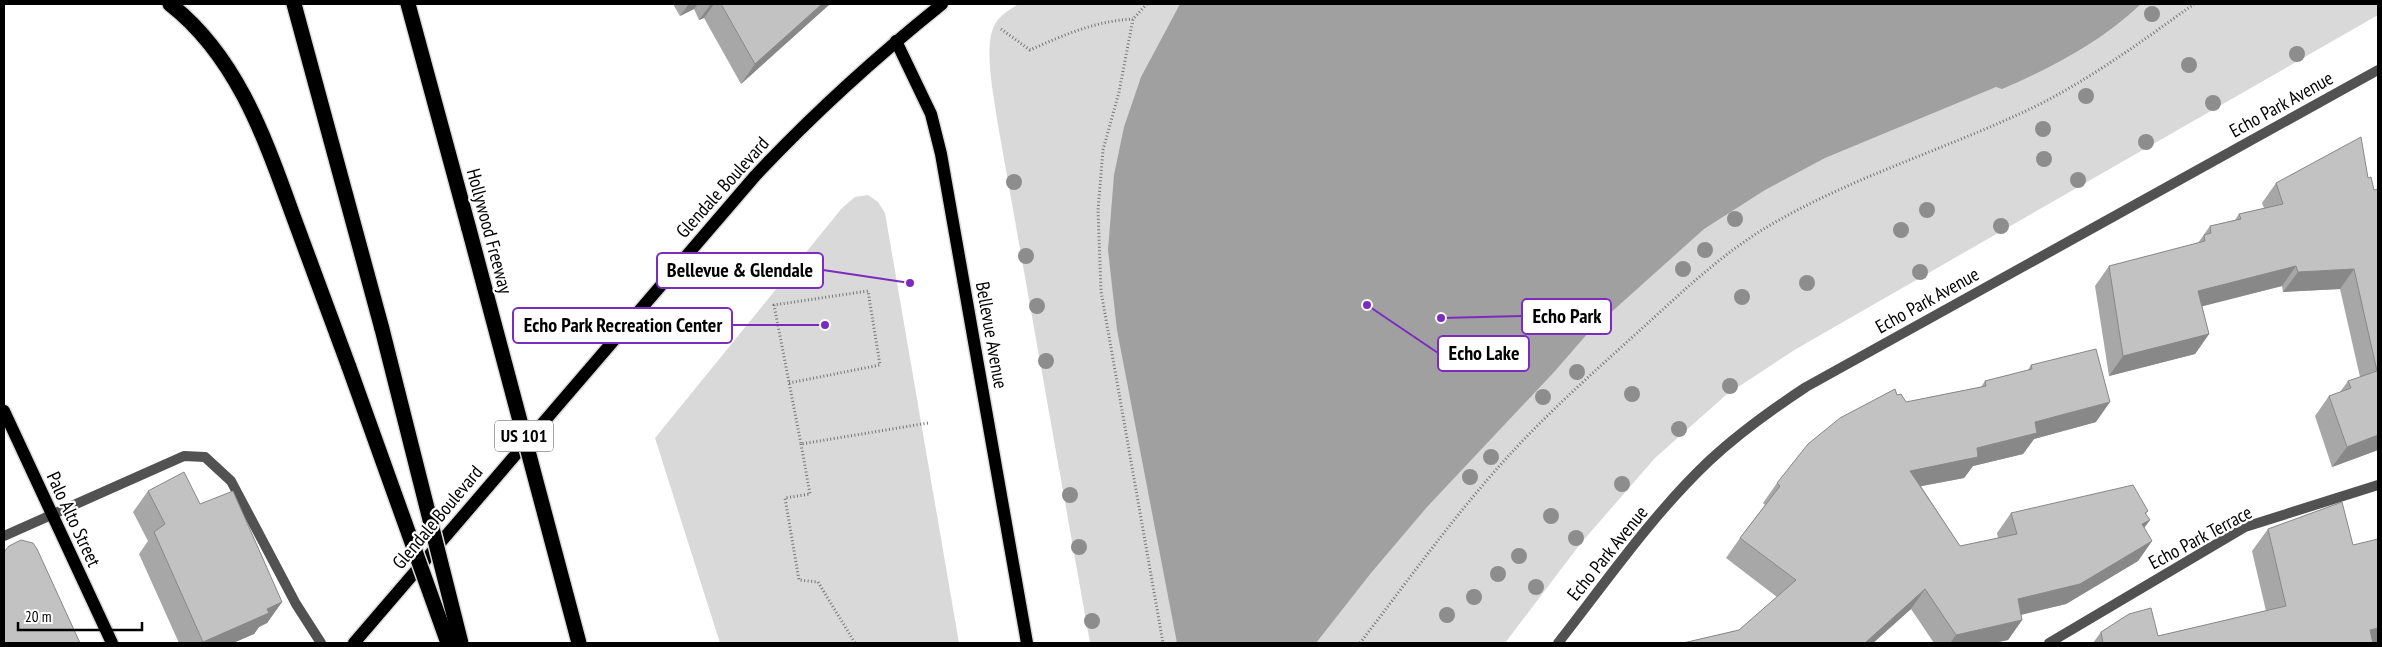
<svg xmlns="http://www.w3.org/2000/svg" width="2382" height="647" viewBox="0 0 2382 647" font-family="'PT Sans Narrow',sans-serif">
	<style>
		.green { fill: #d9d9d9 }
		.water { fill: #a0a0a0 }
		.lines { fill: none; stroke-linecap: round; stroke-linejoin: round }
		.primary-casing { stroke: #dbdbdb; stroke-width: 15 }
		.motorway-casing { stroke: #dbdbdb; stroke-width: 18 }
		.path { stroke: #747474; stroke-width: 3; stroke-dasharray: 1 2.5; stroke-linecap: butt }
		.service { stroke: #525252; stroke-width: 10 }
		.minor { stroke: #525252; stroke-width: 10 }
		.tertiary { stroke: #525252; stroke-width: 10 }
		.primary { stroke: #000; stroke-width: 12 }
		.motorway { stroke: #000; stroke-width: 15 }
		.motorway-bridge-casing { stroke: #dbdbdb; stroke-width: 18; stroke-linecap: butt }
		.motorway-bridge { stroke: #000; stroke-width: 15 }
		.tree { fill: #8d8d8d }
		.wall { fill: #a7a7a7 }
		.shaded-wall { fill: #888 }
		.building { fill: #c2c2c2; stroke: #888 }
		.labels { text-anchor: middle; stroke-width: 4.5; stroke-linejoin: round; paint-order: stroke }
		.shield { fill: #fff; stroke: #4c4c4c; stroke-width: 1 }
		.shield-label { font-size: 18px; font-weight: bold; fill: #000 }
		.street-label { font-size: 19px; fill: #000; stroke: #fff }
		.leader { fill: none; stroke: #7b2cbf; stroke-width: 2 }
		.callout-dot { fill: #7b2cbf; stroke: #fff; stroke-width: 2 }
		.callout { fill: #fff; stroke: #7b2cbf; stroke-width: 2 }
		.callout-label { font-size: 20px; text-anchor: middle; font-weight: bold; fill: #000 }
	</style>
	<rect width="100%" height="100%" fill="#fff"/>
	<g class="green">
		<path d="M1018,4H2378V15L1796,349L1726,395L1655,458L1581,543L1505,643H1090L998,125C995,101 981,41 997,21C1002,14 1011,9 1018,4Z"/>
		<path d="M868,195L878,202L885,213L959,643H720L655,438L842,208L855,197Z"/>
	</g>
	<path class="water" d="M1180,4H2141C2101,42 2053,67 2002,89L1996,87L1825,158L1765,190L1704,229L1588,333L1555,371L1427,507L1371,573L1316,643H1177L1117,330L1108,250L1114,175L1124,127L1141,77Z"/>
	<g class="lines">
		<g class="primary-casing">
			<g id="primary">
				<path d="M896,41L931,114L941,154L1027,643"/>
				<path d="M4,411L112,643"/>
				<path d="M354,643L755,176C813,114 876,57 942,4"/>
			</g>
		</g>
		<g class="motorway-casing">
			<g id="motorway">
				<path d="M170,4C239,58 266,142 295,221C313,270 331,319 349,367"/>
				<path d="M294,4L382,329"/>
				<path d="M408,4L469,229"/>
			</g>
		</g>
		<g class="path">
			<path d="M1147,4L1133,19L1119,92L1103,150L1098,210L1101,291L1163,643"/>
			<path d="M1001,29L1030,50C1064,35 1095,21 1133,19"/>
			<path d="M789,383L880,365L868,291L774,305L801,444L928,423"/>
			<path d="M801,444L810,494L785,498L799,580L818,582L855,643"/>
			<path d="M1360,643C1410,578 1458,510 1514,450C1553,408 1596,370 1638,332C1679,295 1720,255 1767,227C1846,180 1934,153 2017,115C2080,87 2138,44 2194,4"/>
		</g>
		<path class="service" d="M4,536L184,456L205,457L231,481L296,604L321,643"/>
		<path class="minor" d="M2049,643L2245,527L2378,485"/>
		<path class="tertiary" d="M1558,643C1606,582 1652,515 1709,461C1739,433 1771,410 1806,387L2378,70"/>
		<use href="#primary" class="primary"/>
		<use href="#motorway" class="motorway"/>
		<g class="motorway-bridge-casing">
			<g id="motorway-bridge">
				<path d="M469,229L579,643"/>
				<path d="M382,329L461,643"/>
				<path d="M349,367L448,643"/>
			</g>
		</g>
		<use href="#motorway-bridge" class="motorway-bridge"/>
	</g>
	<g class="tree">
		<circle cx="2152" cy="14" r="8"/>
		<circle cx="2297" cy="54" r="8"/>
		<circle cx="2189" cy="65" r="8"/>
		<circle cx="2086" cy="96" r="8"/>
		<circle cx="2213" cy="103" r="8"/>
		<circle cx="2043" cy="129" r="8"/>
		<circle cx="2146" cy="142" r="8"/>
		<circle cx="2044" cy="159" r="8"/>
		<circle cx="2078" cy="180" r="8"/>
		<circle cx="1014" cy="182" r="8"/>
		<circle cx="1927" cy="210" r="8"/>
		<circle cx="1735" cy="219" r="8"/>
		<circle cx="2001" cy="226" r="8"/>
		<circle cx="1901" cy="230" r="8"/>
		<circle cx="1705" cy="250" r="8"/>
		<circle cx="1026" cy="256" r="8"/>
		<circle cx="1683" cy="269" r="8"/>
		<circle cx="1920" cy="272" r="8"/>
		<circle cx="1807" cy="283" r="8"/>
		<circle cx="1742" cy="297" r="8"/>
		<circle cx="1037" cy="306" r="8"/>
		<circle cx="1046" cy="361" r="8"/>
		<circle cx="1577" cy="372" r="8"/>
		<circle cx="1730" cy="386" r="8"/>
		<circle cx="1632" cy="394" r="8"/>
		<circle cx="1543" cy="397" r="8"/>
		<circle cx="1679" cy="429" r="8"/>
		<circle cx="1491" cy="457" r="8"/>
		<circle cx="1470" cy="477" r="8"/>
		<circle cx="1622" cy="484" r="8"/>
		<circle cx="1070" cy="495" r="8"/>
		<circle cx="1551" cy="516" r="8"/>
		<circle cx="1576" cy="538" r="8"/>
		<circle cx="1079" cy="547" r="8"/>
		<circle cx="1519" cy="556" r="8"/>
		<circle cx="1498" cy="574" r="8"/>
		<circle cx="1536" cy="587" r="8"/>
		<circle cx="1474" cy="597" r="8"/>
		<circle cx="1447" cy="615" r="8"/>
		<circle cx="1092" cy="621" r="8"/>
	</g>
	<g class="wall">
		<path d="M673,4H830L741,84L704,18L699,20L694,9L680,16Z"/>
		<path d="M2368,178L2374,190L2378,450L2332,467L2315,416L2329,396L2340,392L2348,381L2360,377L2340,289L2283,292L2282,286L2202,306L2209,334L2195,354L2109,376L2095,286L2109,266L2198,243L2210,226L2235,220L2239,214L2264,208L2262,203L2276,183Z"/>
		<path d="M2031,365L2096,422L2034,439L2023,454L1973,466L1964,478L1921,486L1960,546L1998,538L1997,533L2011,513L2148,511L2146,514L2150,520L2144,528L2152,541L2138,561L2066,604L2021,615L2022,620L2008,640L1993,643H1934L1911,609L1873,643H1683L1739,630L1777,597L1726,558L1740,538L1765,505L1763,503L1777,483L1897,395L1906,402L1981,387L1985,381L2028,370Z"/>
		<path d="M148,491L200,504L282,602L267,623L259,627L254,634L233,643H179L139,554L148,541L133,512Z"/>
		<path d="M2268,529L2353,545L2378,643H2093L2101,632L2158,636L2266,611L2252,551Z"/>
	</g>
	<g class="shaded-wall">
		<path d="M689,4H698L694,9L680,16Z"/>
		<path d="M711,4H714L704,18L699,20Z"/>
		<path d="M822,4H830L741,84L755,64Z"/>
		<path d="M2296,266L2282,286L2184,311L2198,291Z"/>
		<path d="M2354,269L2340,289L2283,292L2298,272Z"/>
		<path d="M2209,334L2195,354L2109,376L2123,356Z"/>
		<path d="M2110,402L2096,422L2034,439L2023,454L1973,466L1964,478L1896,491L1910,471L1977,448L2035,422Z"/>
		<path d="M2378,435V450L2332,467L2347,447Z"/>
		<path d="M2150,520L2135,540L2142,524Z"/>
		<path d="M2152,541L2138,561L2066,604L2003,619L2018,599Z"/>
		<path d="M1925,589L1911,609L1873,643H1865Z"/>
		<path d="M282,602L267,623L259,627L254,634L233,643H202L203,642L267,609Z"/>
		<path d="M2022,620L2008,640L1993,643H1950L1956,635Z"/>
		<path d="M2378,628V643H2361L2370,630Z"/>
	</g>
	<g class="building">
		<path d="M721,4H822L755,64Z"/>
		<path d="M2361,137L2368,178L2371,177L2374,190L2378,189V435L2347,447L2329,396L2351,388L2348,381L2377,371L2354,269L2298,272L2296,266L2198,291L2209,334L2123,356L2109,266L2205,241L2204,235L2211,233L2210,226L2241,219L2239,214L2283,204L2276,183Z"/>
		<path d="M2096,349L2110,402L2035,422L2037,433L1977,448L1978,457L1910,471L1960,546L2017,534L2011,513L2133,485L2148,511L2145,513L2150,520L2142,524L2152,541L2080,584L2018,599L2022,620L1956,635L1925,589L1865,643H1683L1739,630L1796,580L1740,538L1780,486L1777,483L1808,444L1840,418L1895,389L1897,395L1901,394L1906,402L1986,386L1985,381L2032,369L2031,365Z"/>
		<path d="M184,472L200,504L233,491L282,602L267,609L269,613L203,642L154,532L165,524L148,491Z"/>
		<path d="M2342,502L2353,545L2378,539V628L2370,630L2373,643H2103L2101,632L2129,614L2151,608L2158,636L2286,606L2268,529Z"/>
		<path d="M21,540L33,543L37,549L80,643H4V552L9,546Z"/>
	</g>
	<g class="labels">
		<rect class="shield" x="495" y="420.5" width="58" height="31" rx="4"/>
		<g class="shield-label">
			<text x="524" y="442">US 101</text>
		</g>
		<g class="street-label">
			<text transform="translate(2281 104) rotate(-29)" y="7">Echo Park Avenue</text>
			<text transform="translate(722 187) rotate(-48)" y="7">Glendale Boulevard</text>
			<text transform="translate(490 231) rotate(75)" y="7">Hollywood Freeway</text>
			<text transform="translate(1927 300) rotate(-29)" y="7">Echo Park Avenue</text>
			<text transform="translate(992 335) rotate(80)" y="7">Bellevue Avenue</text>
			<text transform="translate(437 517) rotate(-50)" y="7">Glendale Boulevard</text>
			<text transform="translate(74 519) rotate(65)" y="7">Palo Alto Street</text>
			<text transform="translate(2200 537) rotate(-28)" y="7">Echo Park Terrace</text>
			<text transform="translate(1607 553) rotate(-51)" y="7">Echo Park Avenue</text>
		</g>
	</g>
	<path class="leader" d="M910 283L823 270M1441 318L1522 316M825 325L732 325M1367 305L1438 353"/>
	<g class="callout-dot">
		<circle cx="910" cy="283" r="5"/>
		<circle cx="1441" cy="318" r="5"/>
		<circle cx="825" cy="325" r="5"/>
		<circle cx="1367" cy="305" r="5"/>
	</g>
	<g class="callout">
		<rect x="657" y="253" width="166" height="35" rx="5"/>
		<rect x="1522" y="299" width="89" height="35" rx="5"/>
		<rect x="513" y="308" width="219" height="35" rx="5"/>
		<rect x="1438" y="336" width="91" height="35" rx="5"/>
	</g>
	<g class="callout-label">
		<text x="740" y="277">Bellevue &amp; Glendale</text>
		<text x="1567" y="323">Echo Park</text>
		<text x="623" y="332">Echo Park Recreation Center</text>
		<text x="1484" y="360">Echo Lake</text>
	</g>
	<rect width="2382" height="647" fill="none" stroke="#000000" stroke-width="10"/>
	<path d="M18 622v8h124v-8" fill="none" stroke="#000000" stroke-width="2.5"/>
	<text x="25" y="622" font-size="15" fill="#000000" stroke="#ffffff" stroke-width="4" paint-order="stroke">20 m</text>
</svg>
